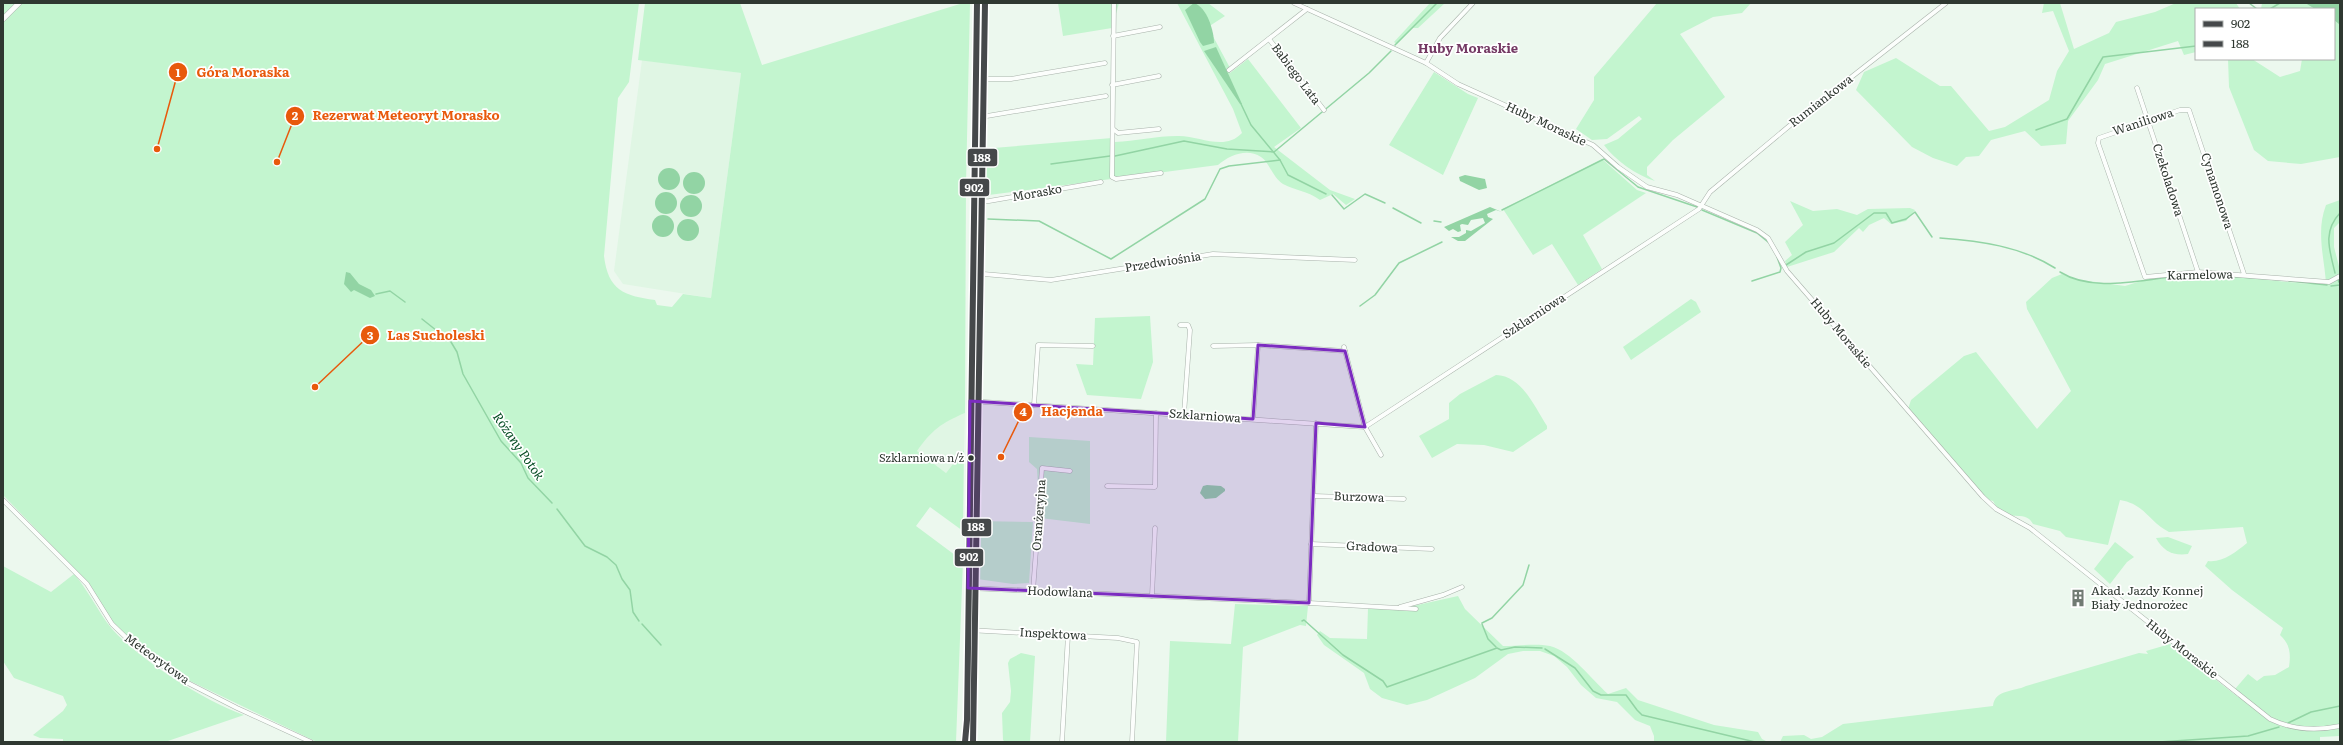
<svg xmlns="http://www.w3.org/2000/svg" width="2343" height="745" viewBox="0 0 2343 745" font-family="Literata,serif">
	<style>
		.built { fill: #e0f6e4 }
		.green { fill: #c3f5cf }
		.water { fill: #92d4a4 }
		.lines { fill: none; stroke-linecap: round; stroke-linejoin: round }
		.stream { stroke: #92d4a4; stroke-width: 1.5 }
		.minor-casing { stroke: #a8b2aa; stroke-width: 5 }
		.tertiary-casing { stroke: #a8b2aa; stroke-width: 6 }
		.minor { stroke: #fcfefc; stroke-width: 4 }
		.tertiary { stroke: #fcfefc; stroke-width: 5 }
		.bus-1-casing { stroke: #fff; stroke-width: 9 }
		.bus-2-casing { stroke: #fff; stroke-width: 9 }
		.bus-1 { stroke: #45484a; stroke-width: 6 }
		.bus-2 { stroke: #45484a; stroke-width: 6 }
		.marked { fill: #7b2cbf; fill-opacity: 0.2; stroke: #7b2cbf; stroke-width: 3; stroke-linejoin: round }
		.bus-dot { fill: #2f3831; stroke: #fff; stroke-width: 1.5 }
		.labels { text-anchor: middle; stroke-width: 3.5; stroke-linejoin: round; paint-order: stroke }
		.bus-label { font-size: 11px; fill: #2f3831; stroke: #fff; text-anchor: end }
		.street-label { font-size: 12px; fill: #2f3831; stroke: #fff }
		.poi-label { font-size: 12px; fill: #2f3831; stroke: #fff; text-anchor: start }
		.neighbourhood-label { font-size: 13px; font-weight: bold; fill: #733963; stroke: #fff }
		.water-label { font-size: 13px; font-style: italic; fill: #054c23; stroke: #fff }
		.leader { fill: none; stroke: #e8590c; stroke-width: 1.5 }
		.callout-dot { fill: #e8590c; stroke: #fff; stroke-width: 1.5 }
		.mark-label { font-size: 12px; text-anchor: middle; font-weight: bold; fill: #fff }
		.callout-label { font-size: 13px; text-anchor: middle; font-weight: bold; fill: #e8590c; stroke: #fff; stroke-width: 3.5; stroke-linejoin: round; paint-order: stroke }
		.line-badge { stroke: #fff; stroke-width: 1.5 }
		.badge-label { font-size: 11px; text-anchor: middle; font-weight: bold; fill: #fff }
	</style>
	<rect width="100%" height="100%" fill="#ecf8ee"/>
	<g class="built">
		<path d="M642,60L741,73L711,298L623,284L614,271Z"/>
		<path d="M965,413L964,450L946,473L917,451L929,433L943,422Z"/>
	</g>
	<g class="green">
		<path d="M3,3H639L629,82L618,98L604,256C608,290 624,296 655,300L657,305L672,307L683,294L711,298L741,73L638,60L645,3H740L762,65L963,3H970L966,184L965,413C941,423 932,430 917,451L946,473L964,450L963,531L930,507L916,526L963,561L956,742H317L190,681L136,644L114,624L90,585L3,495Z"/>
		<path d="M1058,3H1119L1112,28L1063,36Z"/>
		<path d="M1177,3H1208L1225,16L1208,27L1229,66L1230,73L1248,59L1301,128L1274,147L1330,190L1355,199L1346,205L1333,194L1320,200C1306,190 1296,191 1283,184C1273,178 1269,162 1261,157C1247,148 1230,155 1218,165L981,196V149L1112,138L1115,142C1135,141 1156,136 1177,136C1199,135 1224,152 1242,133L1233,109Z"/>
		<path d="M1430,3H1445L1418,28H1413L1397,44L1394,42Z"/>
		<path d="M1657,3H1751L1742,13L1713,17L1680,34L1725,97L1673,140L1647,167V175L1655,181C1636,175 1616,161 1604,145L1618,139L1642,119L1639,116L1607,139L1592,140L1576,129L1594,100V77Z"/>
		<path d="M2044,3H2060L2074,49L2109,33L2116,22L2155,12L2176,3H2236L2240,9H2196V52L2184,55L2178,41L2105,64L2098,80L2068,121L2066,144L2041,146L2025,131L1991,140L1979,156L1966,157L1957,166L1933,158L1912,147L1856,90L1864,72L1896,58L1940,86H1951L1989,131L2005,127L2049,100L2057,71L2069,51L2053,11L2042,13Z"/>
		<path d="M2262,3H2305L2315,9H2261Z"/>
		<path d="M2334,20L2340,25V157L2301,164L2268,161L2254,150L2229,87L2228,59H2252L2280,77L2300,71L2302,59H2334Z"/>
		<path d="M1434,72L1468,94L1478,98L1443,175L1389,145Z"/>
		<path d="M1602,159L1637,190L1646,193L1583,235L1602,269L1578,285L1552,244L1533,255L1503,209Z"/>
		<path d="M2340,193V222L2334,228V247L2340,270V736L2320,737V742H1780L1783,736L1804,735L1811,739L1822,737L1843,724L1993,706C1995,689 2014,692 2026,686L2139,653L2148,654L2146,651L2170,644L2238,697L2242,695L2235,689L2248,674L2257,681L2264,676L2275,675L2289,667C2291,654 2290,644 2280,635L2283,628L2232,590L2205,566L2208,561C2222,563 2236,552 2247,543L2243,527L2169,532C2149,522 2145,504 2120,500L2108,545L2066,537L2060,531L2033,524C2026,510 2011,521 2000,511C1997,509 1995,504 1993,501C1972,496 1965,476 1952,461C1937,445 1923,429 1909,412V406L1911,400L1964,356L1976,352L2037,429L2071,391L2027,309L2026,302L2052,278L2062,274L2074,279L2125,286L2151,278L2184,275L2228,276L2307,284L2326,283C2324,256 2316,231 2326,205L2340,200Z"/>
		<path d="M1790,201L1813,211L1837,209L1857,215L1868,209L1910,208L1915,210L1906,221L1891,224L1884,218L1869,225L1863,232L1859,228L1834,252L1787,267L1785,261L1792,255L1785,242L1803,225Z"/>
		<path d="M1691,299L1696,302L1701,312L1631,360L1623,347Z"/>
		<path d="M1150,316L1153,362L1141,399L1087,395L1076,364L1093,365L1095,318Z"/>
		<path d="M1496,375C1522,376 1534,406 1547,426V429L1513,452L1484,445L1457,444L1432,458L1419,436L1449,419V403L1460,394Z"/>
		<path d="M1029,437L1090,441V524L1040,518L1037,469L1029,462Z"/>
		<path d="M975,521L1033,522L1029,583L1013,584L977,579Z"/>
		<path d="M2168,537L2192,546L2188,554C2173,556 2163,551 2156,538Z"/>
		<path d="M2115,542L2134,557L2127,562L2110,584L2094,569Z"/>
		<path d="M3,566L51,592L74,574C89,591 98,612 112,629C140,660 204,701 244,715L165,742H63V739L40,738L33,735L63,711L67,705L63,696L14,678L3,661Z"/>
		<path d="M1458,596L1465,609L1503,646C1519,646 1535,643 1550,646C1571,651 1592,680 1608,694L1626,688L1638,700L1714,725L1758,732L1762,739L1768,742H1654V736L1650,726L1635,720L1617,702L1596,698L1581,685L1567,667L1554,656L1540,651H1523L1508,654L1475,678L1427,700L1407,705L1382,698L1370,689L1364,673L1324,645L1317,635L1320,631L1330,638L1367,639L1368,608L1395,610Z"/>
		<path d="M1235,604L1308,606L1306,626L1300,625L1243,647L1238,742H1166L1170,641L1231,644Z"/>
		<path d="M1021,653L1035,656L1030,742H1005L1003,740L1002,713L1010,702L1011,691L1008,663L1010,659Z"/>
	</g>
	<g class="water">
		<path d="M1194,3C1207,7 1214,31 1214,43L1203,46L1200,42L1185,10Z"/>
		<path d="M2305,3H2340V25L2334,20V9H2315Z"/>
		<path d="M1216,47L1242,104H1240L1204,51Z"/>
		<circle cx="669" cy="179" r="11"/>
		<circle cx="694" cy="183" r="11"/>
		<path d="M1465,175L1485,179L1487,188L1479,190L1460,181L1459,177Z"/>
		<circle cx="666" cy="203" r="11"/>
		<circle cx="691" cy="206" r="11"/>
		<path d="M1490,207L1502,212L1496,210L1487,214L1488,217L1493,219L1465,241H1458L1451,237H1459L1466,233V230L1471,231L1485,223L1483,218L1471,220L1468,225L1462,224L1460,225L1461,231L1458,232L1453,229L1449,231L1444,227Z"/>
		<circle cx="663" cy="226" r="11"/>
		<circle cx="688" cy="230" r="11"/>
		<path d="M346,272L350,273L359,284L371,290L375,296L370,298L354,290L351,292L344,284Z"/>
		<path d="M1207,485L1221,486L1225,489V491L1216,498L1205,499L1200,493L1203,486Z"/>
	</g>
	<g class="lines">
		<g class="stream">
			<path d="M2249,3L2257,9"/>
			<path d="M2270,9L2280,3"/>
			<path d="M1395,45L1437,3"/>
			<path d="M1241,104L1251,125L1280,160L1288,175L1326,194"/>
			<path d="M2036,130L2067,119L2103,57L2196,46"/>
			<path d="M1274,152L1369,73L1391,51"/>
			<path d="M1115,156L1184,141L1227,149L1274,152"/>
			<path d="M1051,164L1110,156"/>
			<path d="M1332,195L1344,209L1365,194L1385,203"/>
			<path d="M1393,208L1421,223"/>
			<path d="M1502,210L1604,159L1638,187L1697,207"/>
			<path d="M1702,210L1757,233L1768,242"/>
			<path d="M988,219L1039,221L1111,259L1205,199L1220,169L1229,166L1280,160"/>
			<path d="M1434,221L1441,222"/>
			<path d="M1940,238C1980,241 2020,246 2055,268"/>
			<path d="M1786,265L1806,252L1834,243L1874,213H1886L1892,223L1906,219L1915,212L1932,237"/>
			<path d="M2060,272C2095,294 2145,278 2183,276C2216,274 2249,278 2282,280"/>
			<path d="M2335,273C2330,251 2322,232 2340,213"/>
			<path d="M2338,280L2340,284"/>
			<path d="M1752,281L1780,272L1781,268L1777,257"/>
			<path d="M2289,281L2327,285"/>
			<path d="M2331,286L2340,285"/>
			<path d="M376,294L390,291L405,302"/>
			<path d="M1360,306L1375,295L1399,263L1442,242"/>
			<path d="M422,319L451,342L457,352L463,374L501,441L521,463L528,478L552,503"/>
			<path d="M557,509L585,546L607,557L616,565L622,579L630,590L633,612L639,621"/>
			<path d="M1302,621L1304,620L1343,655L1383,681L1387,687L1497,648L1501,650L1515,647L1542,648"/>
			<path d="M1482,623L1492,618L1523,585L1529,565"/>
			<path d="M642,624L661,645"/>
			<path d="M1482,624L1488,639L1496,647"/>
			<path d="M1545,649L1575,668L1593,691L1601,695H1626L1637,710L1642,715L1755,742"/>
			<path d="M2288,723L2311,712L2340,706"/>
			<path d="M2159,742L2248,736L2279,727"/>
		</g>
		<g class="minor-casing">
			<g id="minor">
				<path d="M1114,3L1112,177L1116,179L1161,173"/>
				<path d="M1294,3L1426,63L1458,84L1593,145L1618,167L1647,187L1677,195L1757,230L1768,238L1787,271L1983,497L1996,509L2030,528L2270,719C2293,730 2316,731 2340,726"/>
				<path d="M1113,36L1160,27"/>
				<path d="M1269,39L1324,110"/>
				<path d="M1426,63L1440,38L1473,3"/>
				<path d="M1229,70L1307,9"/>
				<path d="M975,79H1011L1105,63"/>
				<path d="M1112,85L1159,76"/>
				<path d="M2137,88L2198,272"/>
				<path d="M975,118L1106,96"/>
				<path d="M1113,129L1118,133L1159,129"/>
				<path d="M973,202L989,201L1101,182"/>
				<path d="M972,273L1051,280L1213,254L1355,260"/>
				<path d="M2244,274L2189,110H2180L2099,138L2098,143L2145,277L2198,272L2329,282L2340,276"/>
				<path d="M1180,325H1188L1190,330L1184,414"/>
				<path d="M1258,345L1345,351"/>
				<path d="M1213,346L1258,345L1253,419"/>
				<path d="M1344,347L1365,427L1381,455"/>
				<path d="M970,401L1365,427L1699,209L1710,192L1794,122L1946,3"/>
				<path d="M1034,405L1038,345L1093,346"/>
				<path d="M1107,486L1155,487L1156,413"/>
				<path d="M1314,496L1404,499"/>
				<path d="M3,500L87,584L112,624L136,647L186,682L237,708L311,742"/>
				<path d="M1311,544L1432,549"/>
				<path d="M968,588L1309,603L1316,423"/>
				<path d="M1033,591L1042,468L1070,471"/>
				<path d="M1152,596L1155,528"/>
				<path d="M1309,603L1416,609"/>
				<path d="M1400,607L1443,595L1462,587"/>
				<path d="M968,630L1118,638L1137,642L1132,742"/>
				<path d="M1062,742L1068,635"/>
			</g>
		</g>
		<g class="tertiary-casing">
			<g id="tertiary">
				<path d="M3,19L19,3"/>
				<path d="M965,742L967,720L977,3"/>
			</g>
		</g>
		<use href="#minor" class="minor"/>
		<use href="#tertiary" class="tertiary"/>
		<g class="bus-1-casing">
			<path id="bus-1" d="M965,742L967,720L977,3"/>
		</g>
		<g class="bus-2-casing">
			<path id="bus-2" d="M973,742L985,3"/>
		</g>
		<use href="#bus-1" class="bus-1"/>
		<use href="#bus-2" class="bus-2"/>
	</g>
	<path class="marked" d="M1258,345L1345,351L1365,427L1316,423L1309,603L968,588L970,401L1253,419Z"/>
	<defs>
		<g id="building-bare" transform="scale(1.38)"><path d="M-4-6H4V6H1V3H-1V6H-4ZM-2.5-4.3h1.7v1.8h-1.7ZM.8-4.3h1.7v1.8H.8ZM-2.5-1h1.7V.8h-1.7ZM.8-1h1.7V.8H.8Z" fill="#717b73" stroke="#fff" stroke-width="2.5" paint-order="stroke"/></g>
	</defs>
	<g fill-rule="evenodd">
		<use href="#building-bare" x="2078" y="598"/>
	</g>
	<circle class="bus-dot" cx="971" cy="458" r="3.5"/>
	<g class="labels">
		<g class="bus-label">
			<text x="964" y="462">Szklarniowa n/ż</text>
		</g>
		<g class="street-label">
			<text transform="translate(1296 74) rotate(53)" y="4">Babiego Lata</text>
			<text transform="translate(1821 101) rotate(-38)" y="4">Rumiankowa</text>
			<text transform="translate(2143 122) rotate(-18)" y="4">Waniliowa</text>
			<text transform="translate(1546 124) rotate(25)" y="4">Huby Moraskie</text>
			<text transform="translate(2168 180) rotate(72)" y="4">Czekoladowa</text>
			<text transform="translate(2217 191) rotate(72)" y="4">Cynamonowa</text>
			<text transform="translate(1037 193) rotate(-10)" y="4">Morasko</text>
			<text transform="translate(1163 262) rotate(-9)" y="4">Przedwiośnia</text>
			<text transform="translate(2200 275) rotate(-1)" y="4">Karmelowa</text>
			<text transform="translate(1534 316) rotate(-33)" y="4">Szklarniowa</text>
			<text transform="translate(1841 333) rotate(50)" y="4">Huby Moraskie</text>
			<text transform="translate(1205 416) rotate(4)" y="4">Szklarniowa</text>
			<text transform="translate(1359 497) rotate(2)" y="4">Burzowa</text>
			<text transform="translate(1039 515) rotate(-86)" y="4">Oranżeryjna</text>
			<text transform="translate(1372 547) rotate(3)" y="4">Gradowa</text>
			<text transform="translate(1060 592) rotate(2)" y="4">Hodowlana</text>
			<text transform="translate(1053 634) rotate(3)" y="4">Inspektowa</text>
			<text transform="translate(2182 649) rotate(38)" y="4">Huby Moraskie</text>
			<text transform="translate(157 659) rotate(36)" y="4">Meteorytowa</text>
		</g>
		<g class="poi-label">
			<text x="2091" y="595">Akad. Jazdy Konnej<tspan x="2091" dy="14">Biały Jednorożec</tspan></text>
		</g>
		<g class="neighbourhood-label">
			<text x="1468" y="53">Huby Moraskie</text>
		</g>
		<g class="water-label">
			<text transform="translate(519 446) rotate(55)" y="5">Różany Potok</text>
		</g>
	</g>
	<path class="leader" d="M157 149L178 72M277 162L295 116M315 387L370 335M1001 457L1023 412"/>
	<g class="callout-dot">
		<circle cx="157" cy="149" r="4"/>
		<circle cx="277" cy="162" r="4"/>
		<circle cx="315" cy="387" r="4"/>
		<circle cx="1001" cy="457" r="4"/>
		<circle cx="178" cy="72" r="10"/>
		<circle cx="295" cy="116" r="10"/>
		<circle cx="370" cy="335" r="10"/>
		<circle cx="1023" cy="412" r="10"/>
	</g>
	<g class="mark-label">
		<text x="178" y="77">1</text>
		<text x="295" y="120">2</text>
		<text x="370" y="340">3</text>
		<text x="1023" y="416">4</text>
	</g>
	<g class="callout-label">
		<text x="243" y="77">Góra Moraska</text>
		<text x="406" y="120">Rezerwat Meteoryt Morasko</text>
		<text x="436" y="340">Las Sucholeski</text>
		<text x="1072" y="416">Hacjenda</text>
	</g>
	<g class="line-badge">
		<rect x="967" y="148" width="31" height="19" rx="4" fill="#45484a"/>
		<rect x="959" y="178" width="31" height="19" rx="4" fill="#45484a"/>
		<rect x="961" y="518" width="31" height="19" rx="4" fill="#45484a"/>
		<rect x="954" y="548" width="30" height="19" rx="4" fill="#45484a"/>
	</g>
	<g class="badge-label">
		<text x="982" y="162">188</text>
		<text x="974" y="192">902</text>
		<text x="976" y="531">188</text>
		<text x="969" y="561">902</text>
	</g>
	<rect width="2343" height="745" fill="none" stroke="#2f3831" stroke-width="8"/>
	<rect x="2195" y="8" width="140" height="52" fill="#ffffff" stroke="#acafad"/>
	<rect x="2203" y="21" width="20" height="6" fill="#45484a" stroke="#acafad"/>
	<text x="2231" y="28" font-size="12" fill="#2f3831">902</text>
	<rect x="2203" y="41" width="20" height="6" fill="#45484a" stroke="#acafad"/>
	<text x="2231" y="48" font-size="12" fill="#2f3831">188</text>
</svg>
